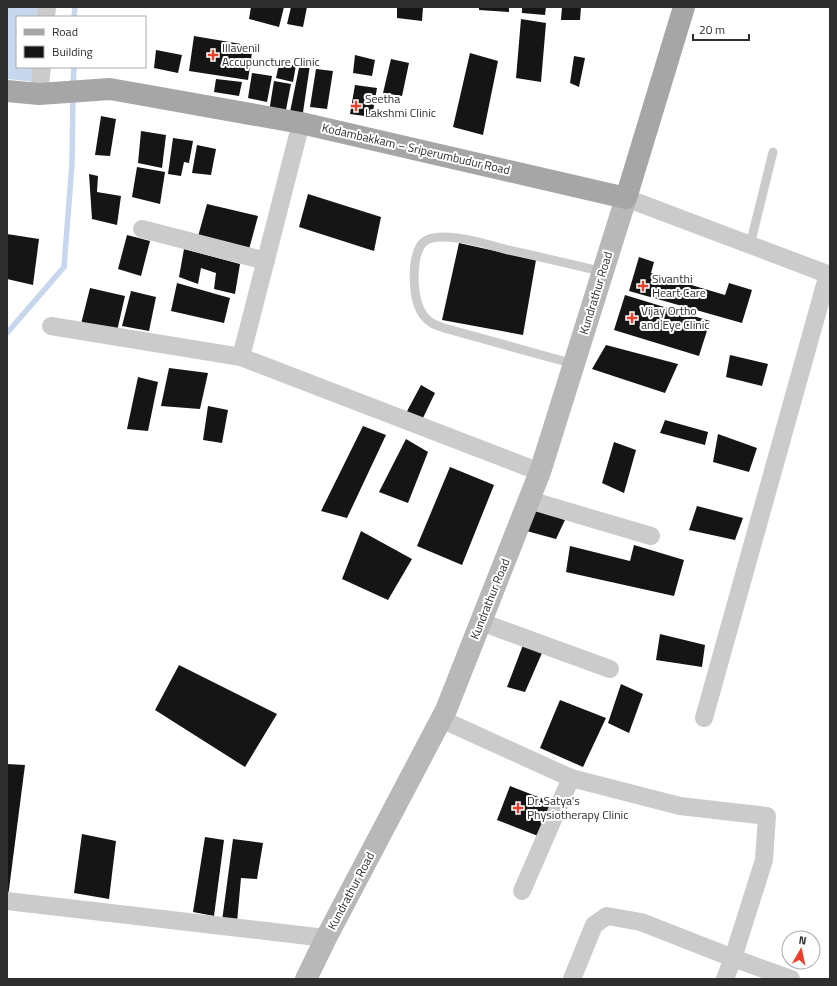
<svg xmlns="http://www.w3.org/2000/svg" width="837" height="986" viewBox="0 0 837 986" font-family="'Titillium Web',sans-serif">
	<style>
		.water { fill: #c7d7ed }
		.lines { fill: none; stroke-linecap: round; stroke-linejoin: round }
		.stream { stroke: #c7d7ed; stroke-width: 5.5 }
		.building { fill: #151515 }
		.lane { stroke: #cbcbcb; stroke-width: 9 }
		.street { stroke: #cbcbcb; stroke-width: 18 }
		.secondary { stroke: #b8b8b8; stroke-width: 22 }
		.primary { stroke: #a6a6a6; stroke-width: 22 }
		.poi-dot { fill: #ea412c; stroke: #fff; stroke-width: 1.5 }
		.labels { text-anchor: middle; stroke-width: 4; stroke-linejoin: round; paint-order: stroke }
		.poi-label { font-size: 12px; fill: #2e2e2e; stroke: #fff; text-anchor: start }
		.street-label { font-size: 12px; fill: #2e2e2e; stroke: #fff }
	</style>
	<rect width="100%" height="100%" fill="#fff"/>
	<path class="water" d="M7,7H45L44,17H17V67H38L36,82L7,79Z"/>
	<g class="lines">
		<g class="stream">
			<path d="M74,17L75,7"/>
			<path d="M73,87L74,67"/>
			<path d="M7,333L64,267L72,164L73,95"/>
		</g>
	</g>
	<g class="building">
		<path d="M251,7H284L279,27L249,19Z"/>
		<path d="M291,7H307L303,27L287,24Z"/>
		<path d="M397,7H423L422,21L397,18Z"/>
		<path d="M479,7H509V12L479,10Z"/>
		<path d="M522,7H546L545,15L522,13Z"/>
		<path d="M562,7H581L580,20H561Z"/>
		<path d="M521,19L546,23L541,82L516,78Z"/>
		<path d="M194,36L253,46L248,80L189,71Z"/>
		<path d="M156,50L182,55L178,73L154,68Z"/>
		<path d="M470,53L498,61L483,135L453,127Z"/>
		<path d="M355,55L375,60L372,76L353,73Z"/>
		<path d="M574,56L585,58L579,87L570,83Z"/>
		<path d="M391,59L409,63L402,96L383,93Z"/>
		<path d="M300,63L310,65L302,119L289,117Z"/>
		<path d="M279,64L296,65L293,82L276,78Z"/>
		<path d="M316,69L333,71L327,109L310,107Z"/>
		<path d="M252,73L272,76L267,102L248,98Z"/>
		<path d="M216,79L242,82L239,96L214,92Z"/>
		<path d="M274,81L291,84L285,115L269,112Z"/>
		<path d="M355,85L377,88L372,117L350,114Z"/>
		<path d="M101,116L116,119L110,156L95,155Z"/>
		<path d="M141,131L166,135L162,168L138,163Z"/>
		<path d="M173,138L193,141L189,163L184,162L181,176L168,174Z"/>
		<path d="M197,145L216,149L211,175L192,173Z"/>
		<path d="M137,167L165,172L160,204L132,197Z"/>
		<path d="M89,174L98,176L97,192L121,196L117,225L92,219Z"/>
		<path d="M308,194L381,217L374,251L299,227Z"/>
		<path d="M207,204L258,216L248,253L197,240Z"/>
		<path d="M7,234L39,239L33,285L7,279Z"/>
		<path d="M127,235L150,241L141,276L118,269Z"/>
		<path d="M459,243L536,260L523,335L442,320Z"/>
		<path d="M184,249L240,264L235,294L214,289L216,273L201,268L198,284L179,277Z"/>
		<path d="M639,257L654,262L651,273L725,295L729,283L752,290L742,323L629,291Z"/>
		<path d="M177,283L230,298L224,323L171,311Z"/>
		<path d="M90,288L125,296L117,331L81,324Z"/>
		<path d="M131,291L156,297L149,331L122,326Z"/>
		<path d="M625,295L710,321L699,356L614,330Z"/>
		<path d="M606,345L678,364L665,393L592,369Z"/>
		<path d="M730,355L768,364L762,386L726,377Z"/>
		<path d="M169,368L208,373L200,409L161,406Z"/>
		<path d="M138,377L158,382L148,431L127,429Z"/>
		<path d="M421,385L435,393L422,420L405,415Z"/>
		<path d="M208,406L228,410L222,443L203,440Z"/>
		<path d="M665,420L708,432L705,445L660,433Z"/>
		<path d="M363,426L386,435L347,518L321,511Z"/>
		<path d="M718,434L757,448L749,472L713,462Z"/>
		<path d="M406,439L428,452L408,503L379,492Z"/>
		<path d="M614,442L636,450L624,493L602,483Z"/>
		<path d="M450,467L494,485L462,565L417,546Z"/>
		<path d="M697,506L743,518L735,540L689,530Z"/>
		<path d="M532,508L565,520L556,539L523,530Z"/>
		<path d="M361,531L412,559L388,600L342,579Z"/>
		<path d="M634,545L684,560L674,596L566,572L570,546L630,561Z"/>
		<path d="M660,634L705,645L702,667L656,660Z"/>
		<path d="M523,645L542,653L525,692L507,687Z"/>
		<path d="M179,665L277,714L245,767L155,710Z"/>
		<path d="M621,684L643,694L629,733L608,723Z"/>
		<path d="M560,700L606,718L583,767L540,748Z"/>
		<path d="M7,764L25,765L8,897H7Z"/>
		<path d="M510,786L551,802L538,836L497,820Z"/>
		<path d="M82,834L116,841L109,899L74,893Z"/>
		<path d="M205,837L224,840L214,916L193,912Z"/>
		<path d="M233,839L263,843L257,879L241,878L237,922L222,921Z"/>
	</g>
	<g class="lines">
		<g class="lane">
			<path d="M750,245L773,152"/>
			<path d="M574,364L444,328C436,325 429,323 424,316C412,301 411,261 421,245C425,239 435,237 443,237C464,237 487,244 508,250C540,257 571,264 603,272"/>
		</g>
		<g class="street">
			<path d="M46,17L47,7"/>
			<path d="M39,94L42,67"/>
			<path d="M626,198L830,275"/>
			<path d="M142,229L266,261"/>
			<path d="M51,326L241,357L540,472"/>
			<path d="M241,357L301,123"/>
			<path d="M529,500L651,536"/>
			<path d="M481,622L610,669"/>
			<path d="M704,718L828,274"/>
			<path d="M441,719L571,778L680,806L767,816L764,860L733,958L725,979"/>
			<path d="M522,891L571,778"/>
			<path d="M7,901L326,938"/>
			<path d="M572,979L594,925L607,916L641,922L733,958L791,979"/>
		</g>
		<path class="secondary" d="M306,979L326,938L446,710L540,472L626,198"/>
		<path class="primary" d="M7,91L39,94L110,89L301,123L626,198L684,7"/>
	</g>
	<g class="poi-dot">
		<path d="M211 49h4v4h4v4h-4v4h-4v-4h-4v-4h4z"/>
		<path d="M354 100h4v4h4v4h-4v4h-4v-4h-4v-4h4z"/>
		<path d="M641 280h4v4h4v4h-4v4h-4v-4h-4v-4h4z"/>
		<path d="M630 312h4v4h4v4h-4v4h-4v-4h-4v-4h4z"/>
		<path d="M516 802h4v4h4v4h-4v4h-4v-4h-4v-4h4z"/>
	</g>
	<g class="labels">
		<g class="poi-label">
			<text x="222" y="52">Illavenil<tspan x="222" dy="14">Accupuncture Clinic</tspan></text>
			<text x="365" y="103">Seetha<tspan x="365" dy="14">Lakshmi Clinic</tspan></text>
			<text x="652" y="283">Sivanthi<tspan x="652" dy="14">Heart Care</tspan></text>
			<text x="641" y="315">Vijay Ortho<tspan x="641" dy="14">and Eye Clinic</tspan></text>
			<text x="527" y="805">Dr. Satya's<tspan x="527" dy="14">Physiotherapy Clinic</tspan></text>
		</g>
		<g class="street-label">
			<text transform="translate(416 149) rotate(13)" y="4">Kodambakkam – Sriperumbudur Road</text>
			<text transform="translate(596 293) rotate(-73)" y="4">Kundrathur Road</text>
			<text transform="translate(490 599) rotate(-68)" y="4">Kundrathur Road</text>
			<text transform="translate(351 891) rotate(-62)" y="4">Kundrathur Road</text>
		</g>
	</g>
	<rect width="837" height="986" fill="none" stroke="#2e2e2e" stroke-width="16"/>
	<rect x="16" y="16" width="130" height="52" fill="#ffffff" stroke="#ababab"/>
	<rect x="24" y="29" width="20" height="6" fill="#a6a6a6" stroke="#ababab"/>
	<text x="52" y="36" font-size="12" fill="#2e2e2e">Road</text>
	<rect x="24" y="46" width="20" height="12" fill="#151515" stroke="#ababab"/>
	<text x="52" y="56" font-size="12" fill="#2e2e2e">Building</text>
	<g transform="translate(801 950) rotate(9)"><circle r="19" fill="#ffffff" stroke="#ababab"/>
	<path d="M0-3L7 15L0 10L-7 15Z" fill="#ea412c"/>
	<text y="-6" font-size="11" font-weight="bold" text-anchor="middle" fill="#2e2e2e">N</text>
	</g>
	<path d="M693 34v6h56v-6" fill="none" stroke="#2e2e2e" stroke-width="2"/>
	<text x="699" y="34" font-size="12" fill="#2e2e2e" stroke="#ffffff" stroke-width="3" paint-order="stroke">20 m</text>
</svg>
